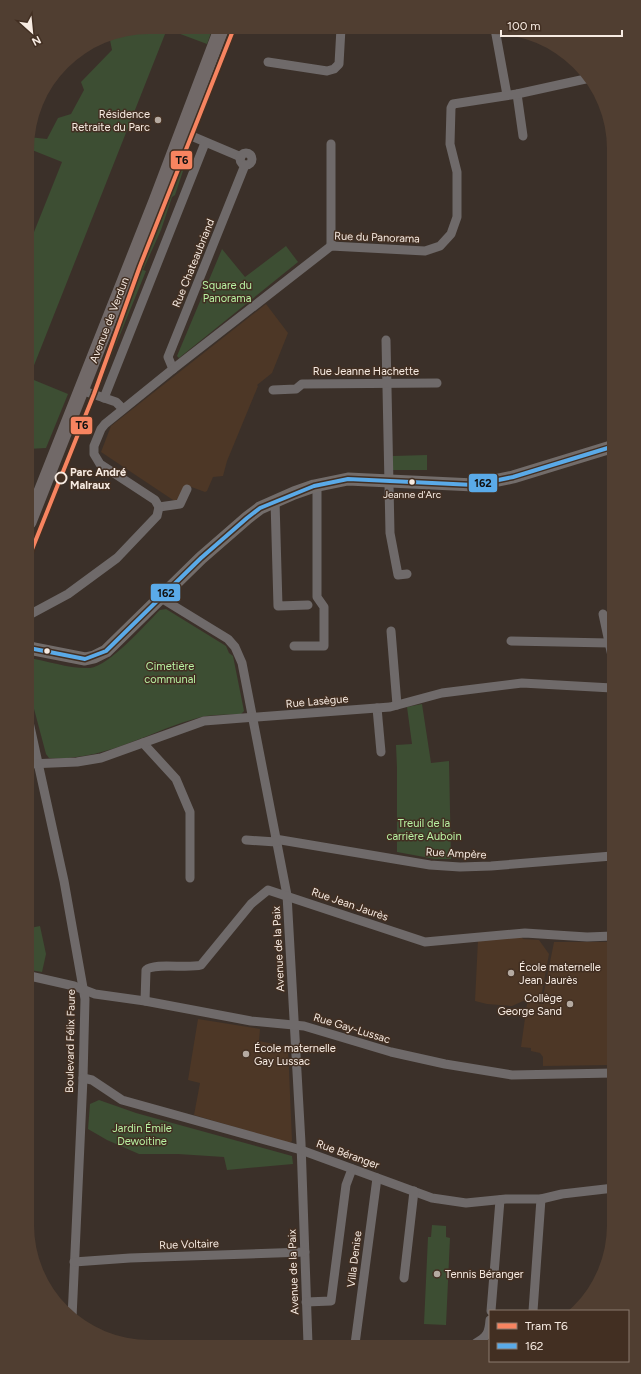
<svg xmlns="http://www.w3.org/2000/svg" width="641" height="1374" viewBox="0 0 641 1374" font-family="Figtree,sans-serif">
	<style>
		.built { fill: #4d3726 }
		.green { fill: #3d4e33 }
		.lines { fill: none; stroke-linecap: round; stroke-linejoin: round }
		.street { stroke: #6f6a6a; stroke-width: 9 }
		.secondary { stroke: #726c6a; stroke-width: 13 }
		.primary { stroke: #716968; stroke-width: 15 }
		.bus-1-casing { stroke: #422f22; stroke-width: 7 }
		.bus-1 { stroke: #5aaae8; stroke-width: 4 }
		.tram-1-casing { stroke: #422f22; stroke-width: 7 }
		.tram-1 { stroke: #f78460; stroke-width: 4 }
		.poi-dot { fill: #b5aaa1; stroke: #422f22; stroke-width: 1.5 }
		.stop-dot { fill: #422f22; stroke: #f7ebe2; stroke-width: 2 }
		.bus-dot { fill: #f7ebe2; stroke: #422f22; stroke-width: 1.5 }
		.labels { text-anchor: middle; stroke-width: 3; stroke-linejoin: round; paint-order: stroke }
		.bus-label { font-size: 10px; fill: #f7ebe2; stroke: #422f22 }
		.poi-label { font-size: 11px; fill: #f7ebe2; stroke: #422f22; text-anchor: start }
		.street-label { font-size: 11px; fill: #f7ebe2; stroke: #422f22 }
		.park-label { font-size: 11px; fill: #b8f2a2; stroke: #422f22 }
		.stop-label { font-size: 11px; font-weight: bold; fill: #f7ebe2; stroke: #422f22; text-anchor: start }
		.line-badge { stroke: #422f22; stroke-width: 1.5 }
		.pale-badge-label { font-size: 11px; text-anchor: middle; font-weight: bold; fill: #111 }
	</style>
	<rect width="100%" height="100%" fill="#3b3029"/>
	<g class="built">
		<path d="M266,304L288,333L272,373L257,385L258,386L227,461L223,476L213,477L207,491L205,492L186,485L176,502L101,452L111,426Z"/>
		<path d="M521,936L523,939L539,940L549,954L542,992L538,997H532L512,1006L487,1004L475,1001L478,940Z"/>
		<path d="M554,942H611L613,1065L543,1066V1057L540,1053L531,1051V1048L521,1047L527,1004L529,1002L544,1004V992Z"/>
		<path d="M198,1019L260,1029L259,1041L288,1047L292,1141L289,1143L194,1115L200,1083L188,1080Z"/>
	</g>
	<g class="green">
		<path d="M149,27H213L207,44L167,29L29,378L68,394L46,448L28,449V247L62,162L27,148L28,137L47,139L58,118L71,114L84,90L81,82L112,50L109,35Z"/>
		<path d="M187,153H189L175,195L172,197L161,230L143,270L146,271L97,391L146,255Z"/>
		<path d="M286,246L298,262L179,358L177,356L222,249L245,277Z"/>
		<path d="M427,455V470H393V456Z"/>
		<path d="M166,609L226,646L229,653L233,656L244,711L241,714C228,715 214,714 201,717C148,731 107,761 49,758L46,754L29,690V658C48,661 70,669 90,668C109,666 145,625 160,610Z"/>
		<path d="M422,704L431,763L449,761L451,859H435L397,852V768L396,745L412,744L407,707Z"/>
		<path d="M40,926L46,954L42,972L30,970V928Z"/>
		<path d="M99,1100L136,1113L292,1156L293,1164L227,1170L224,1157L178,1154H139L107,1140L88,1129L90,1104Z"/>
		<path d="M432,1225L446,1226V1237L450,1238L446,1325L424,1324L428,1237H431Z"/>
	</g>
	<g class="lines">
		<g class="street">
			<path d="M495,29L507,95"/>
			<path d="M268,62L327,71L334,69L339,64L341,28"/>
			<path d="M517,94L523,136"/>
			<path d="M182,132L241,157"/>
			<path d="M331,144V246"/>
			<circle cx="246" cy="159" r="6"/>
			<path d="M386,340L390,533L398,575L407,574"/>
			<path d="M173,369L168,357L245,165"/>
			<path d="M81,390L116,402L123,409"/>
			<path d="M273,390L296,389L302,384L437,383"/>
			<path d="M104,398L205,143"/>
			<path d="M275,501L278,606L308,605"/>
			<path d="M159,507L180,504L187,489"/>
			<path d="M161,598L228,639L235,647L242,663L287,895L301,1143L308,1344"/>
			<path d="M603,614L612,656"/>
			<path d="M29,615L68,594L117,558L157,516L159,507L155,500L100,464L94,454V446L101,429L105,424L173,369L331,246L425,251L440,246L451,234L457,217V172L450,144L451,108L453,104L517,94L590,78"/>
			<path d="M391,631L397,705"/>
			<path d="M511,641L609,643"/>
			<path d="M294,646H324V607L317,597V485"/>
			<path d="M377,708L381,752"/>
			<path d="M29,722L64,881L85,999L83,1078L72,1318"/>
			<path d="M143,743L176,779L190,812V878"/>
			<path d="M29,764L77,762L101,758L204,721L390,707L442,693L522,683L612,688"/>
			<path d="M275,839L430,865L460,867L491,866L612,856"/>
			<path d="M246,840L276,842"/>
			<path d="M30,976L74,986L95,994L145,1001L251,1021L304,1026L391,1052L445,1064L512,1075L613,1073"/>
			<path d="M145,1001L146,970C155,962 187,969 201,965L251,904L268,890L425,942L525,933L587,937L613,936"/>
			<path d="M83,1078L92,1080L122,1100L301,1150L432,1198L466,1203L506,1199H541L562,1194L614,1188"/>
			<path d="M74,1262L130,1258L305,1252"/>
			<path d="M404,1278L414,1191"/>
			<path d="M306,1302L331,1301L346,1185L352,1169"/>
			<path d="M491,1311L500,1200"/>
			<path d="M533,1311L541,1199"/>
			<path d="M476,1343C487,1337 489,1333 490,1320"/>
			<path d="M355,1344L377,1178"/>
		</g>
		<path class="secondary" d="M29,648L85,659L94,657L106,651L201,558L247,518L260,508L294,493L314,486L348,479L474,485L513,477L611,447"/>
		<path class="primary" d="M29,522L156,201L222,27"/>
		<g class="bus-1-casing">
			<path id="bus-1" d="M29,648L85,659L106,651L201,558L247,518L260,508L314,486L348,479L474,485L513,477L611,447"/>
		</g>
		<use href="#bus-1" class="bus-1"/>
		<g class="tram-1-casing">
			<path id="tram-1" d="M29,557L94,394L140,266L234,28"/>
		</g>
		<use href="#tram-1" class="tram-1"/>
	</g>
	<g class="poi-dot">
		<circle cx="158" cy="120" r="4"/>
		<circle cx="511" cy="973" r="4"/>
		<circle cx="570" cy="1004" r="4"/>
		<circle cx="246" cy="1054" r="4"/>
		<circle cx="437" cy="1274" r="4"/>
	</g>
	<circle class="stop-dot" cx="61" cy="478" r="5.5"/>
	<g class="bus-dot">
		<circle cx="412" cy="482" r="3.5"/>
		<circle cx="47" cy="651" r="3.5"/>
	</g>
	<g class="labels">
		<g class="bus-label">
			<text x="412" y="498">Jeanne d'Arc</text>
		</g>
		<g class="poi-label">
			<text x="150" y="118" text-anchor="end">Résidence<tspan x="150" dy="13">Retraite du Parc</tspan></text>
			<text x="519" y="971">École maternelle<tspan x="519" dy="13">Jean Jaurès</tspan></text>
			<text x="562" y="1002" text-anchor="end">Collège<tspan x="562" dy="13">George Sand</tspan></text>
			<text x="254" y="1052">École maternelle<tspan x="254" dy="13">Gay Lussac</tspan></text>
			<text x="445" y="1278">Tennis Béranger</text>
		</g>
		<g class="street-label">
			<text transform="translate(377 237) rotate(2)" y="4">Rue du Panorama</text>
			<text transform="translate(193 263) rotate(-68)" y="4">Rue Chateaubriand</text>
			<text transform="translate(109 320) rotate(-69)" y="4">Avenue de Verdun</text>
			<text x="366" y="375">Rue Jeanne Hachette</text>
			<text transform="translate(317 701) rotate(-5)" y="4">Rue Lasègue</text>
			<text transform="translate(456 853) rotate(3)" y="4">Rue Ampère</text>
			<text transform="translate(350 904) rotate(19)" y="4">Rue Jean Jaurès</text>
			<text transform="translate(278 949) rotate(-93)" y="4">Avenue de la Paix</text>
			<text transform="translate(352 1028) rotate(17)" y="4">Rue Gay-Lussac</text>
			<text transform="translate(70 1041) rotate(-89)" y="4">Boulevard Félix Faure</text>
			<text transform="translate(348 1154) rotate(20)" y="4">Rue Béranger</text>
			<text transform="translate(189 1244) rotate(-2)" y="4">Rue Voltaire</text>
			<text transform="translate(354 1259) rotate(-83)" y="4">Villa Denise</text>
			<text transform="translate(293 1272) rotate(-92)" y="4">Avenue de la Paix</text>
		</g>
		<g class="park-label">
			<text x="227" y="289">Square du<tspan x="227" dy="13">Panorama</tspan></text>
			<text x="170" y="670">Cimetière<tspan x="170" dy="13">communal</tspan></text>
			<text x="424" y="827">Treuil de la<tspan x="424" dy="13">carrière Auboin</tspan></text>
			<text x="142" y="1132">Jardin Émile<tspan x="142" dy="13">Dewoitine</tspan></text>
		</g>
		<g class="stop-label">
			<text x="70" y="476">Parc André<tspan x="70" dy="13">Malraux</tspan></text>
		</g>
	</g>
	<path d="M0 0H641V1374H0ZM149 34H492A115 115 0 0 1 607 149V1225A115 115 0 0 1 492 1340H149A115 115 0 0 1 34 1225V149A115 115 0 0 1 149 34Z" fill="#503e31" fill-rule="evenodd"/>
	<g class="line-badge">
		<rect x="170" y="150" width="23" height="20" rx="4" fill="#f78460"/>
		<rect x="70" y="416" width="23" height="19" rx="4" fill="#f78460"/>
		<rect x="468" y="473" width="30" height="20" rx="4" fill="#5aaae8"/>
		<rect x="150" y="583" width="31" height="19" rx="4" fill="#5aaae8"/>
	</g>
	<g class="pale-badge-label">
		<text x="182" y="164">T6</text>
		<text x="82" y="429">T6</text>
		<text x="483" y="487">162</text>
		<text x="166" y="597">162</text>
	</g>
	<rect x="489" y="1310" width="140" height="52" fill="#422f22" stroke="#8a7a6f"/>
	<rect x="497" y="1323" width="20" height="6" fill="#f78460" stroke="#8a7a6f"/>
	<text x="525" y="1330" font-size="12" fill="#f7ebe2">Tram T6</text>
	<rect x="497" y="1343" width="20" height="6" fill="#5aaae8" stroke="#8a7a6f"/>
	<text x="525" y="1350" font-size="12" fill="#f7ebe2">162</text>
	<g transform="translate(32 32) rotate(153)" stroke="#422f22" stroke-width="3" paint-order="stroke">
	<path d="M0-3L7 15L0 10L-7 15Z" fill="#f7ebe2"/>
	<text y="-6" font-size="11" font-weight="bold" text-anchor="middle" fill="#f7ebe2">N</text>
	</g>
	<path d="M501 30v6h121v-6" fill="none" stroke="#f7ebe2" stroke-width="2"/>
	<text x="507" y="30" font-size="12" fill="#f7ebe2" stroke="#422f22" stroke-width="3" paint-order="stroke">100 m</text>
</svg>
